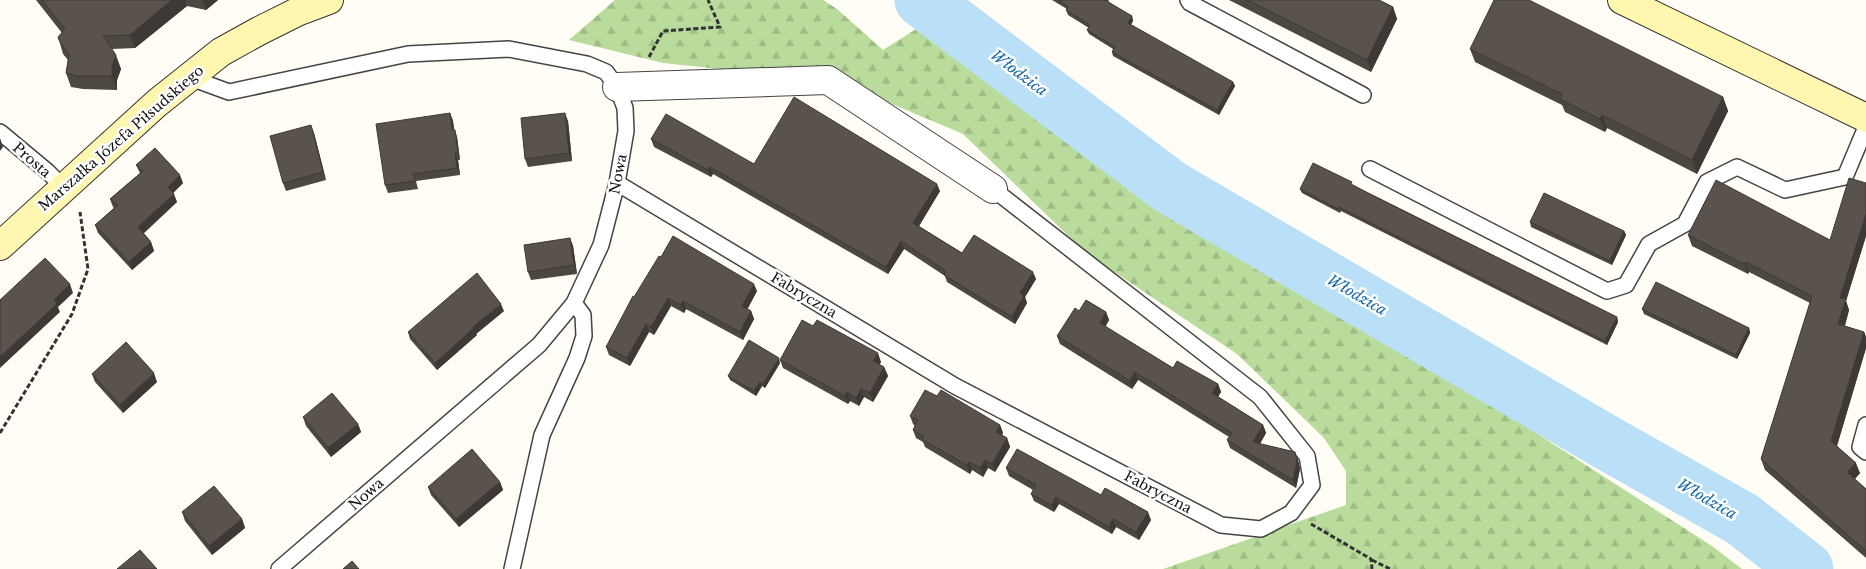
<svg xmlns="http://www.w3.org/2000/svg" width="1866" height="569" viewBox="0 0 1866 569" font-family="'Libre Baskerville',serif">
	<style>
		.forest { fill: url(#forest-firs) }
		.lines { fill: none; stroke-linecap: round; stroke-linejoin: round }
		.river { stroke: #b9e0f7; stroke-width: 55 }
		.lane-casing { stroke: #444; stroke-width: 18 }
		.street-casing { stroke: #444; stroke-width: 30 }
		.secondary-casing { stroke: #333; stroke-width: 30 }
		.path { stroke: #333; stroke-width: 3; stroke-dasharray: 5 2.5; stroke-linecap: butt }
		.lane { stroke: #fff; stroke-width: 15 }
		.street { stroke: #fff; stroke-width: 28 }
		.secondary { stroke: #fff6b0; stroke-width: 28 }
		.wall { fill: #4d4742 }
		.shaded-wall { fill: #3f3936 }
		.building { fill: #5a524d; stroke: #3f3936 }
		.labels { text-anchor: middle; stroke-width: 5; stroke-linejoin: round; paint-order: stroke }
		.street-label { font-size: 14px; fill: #111; stroke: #fff }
		.water-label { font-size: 15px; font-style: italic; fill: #1768a6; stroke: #fff }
	</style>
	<defs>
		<pattern id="forest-firs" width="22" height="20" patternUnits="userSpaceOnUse" patternTransform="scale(1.25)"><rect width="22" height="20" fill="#b9dc9c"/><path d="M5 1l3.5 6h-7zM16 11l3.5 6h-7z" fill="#9ebc85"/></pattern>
	</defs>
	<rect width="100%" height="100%" fill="#fffdf5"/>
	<path class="forest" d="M615,0H823L837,9L883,50L921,26L1154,207L1522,424L1712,546L1742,569H1163L1346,505V471L1324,438L1237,354L1086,253L963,134L878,98L828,80L663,63L569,40Z"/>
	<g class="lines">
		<path class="river" d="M922,0L1170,187L1604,441L1742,519L1806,569"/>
		<g class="lane-casing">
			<g id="lane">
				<path d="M1188,0L1190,3L1363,95"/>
				<path d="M188,77L229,92L408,54L509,49L587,64L606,72L617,87L625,108L626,131L617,183L601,245L574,303L539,345L279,569"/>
				<path d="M0,132L48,172L64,188"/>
				<path d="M1370,169L1607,291L1626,285L1649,244L1685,224L1707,182L1737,167L1785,190L1845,177L1866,127"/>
				<path d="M617,183L955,386L1221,525L1261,529L1291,513L1312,485L1307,456L1260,397L993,189"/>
				<path d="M1866,425L1860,447L1866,452"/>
				<path d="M512,569L542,435L577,358L584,336L583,315L574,303"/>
			</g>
		</g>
		<g class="street-casing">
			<path id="street" d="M617,87L828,80L993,189"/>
		</g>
		<g class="secondary-casing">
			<g id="secondary">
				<path d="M1622,0L1866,118"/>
				<path d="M0,246L157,103L221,52L259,31L297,12L329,0"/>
			</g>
		</g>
		<g class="path">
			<path d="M649,57L663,31L720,27L708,0"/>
			<path d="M0,433L72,314L88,269L80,212"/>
			<path d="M1311,524L1371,559L1372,569"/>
			<path d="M1372,560L1390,569"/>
		</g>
		<use href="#lane" class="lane"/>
		<use href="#street" class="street"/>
		<use href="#secondary" class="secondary"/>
	</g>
	<g class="wall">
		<path d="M36,0H218L206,10L187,6L135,48L112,49L121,69L117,80V90L83,89L71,87L66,73L68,60L63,54L59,40L62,33Z"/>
		<path d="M1052,0H1109L1108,2L1132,16L1133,21L1131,25L1233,82L1235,86L1219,115L1113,56L1112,52L1113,49L1089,34L1087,30L1089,28L1068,15L1066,10L1067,9Z"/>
		<path d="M1229,0H1379L1393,7L1397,19L1371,72Z"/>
		<path d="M1470,49L1723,97L1728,111L1697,174L1607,128L1605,132L1565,112L1562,105L1475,62Z"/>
		<path d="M450,113L453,121L454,129L457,137L460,160H458L460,175L416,181L418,189L388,193L385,185Z"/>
		<path d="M568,121L572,161L528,167L525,159Z"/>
		<path d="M314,133L326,180L286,191L283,183Z"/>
		<path d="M651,139L754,164L940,191L919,226L962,253L1036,279L1025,297L1027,303L1015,324L947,282L945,276L904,249L888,274L713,174L711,177L654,147Z"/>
		<path d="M136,165L183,183L173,193L177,202L143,233L151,242L154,251L132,270L98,233L95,225L114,208L113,207L110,199L140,173Z"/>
		<path d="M1866,183V236L1846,301L1849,310L1845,326L1864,332L1866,337V348L1837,446L1860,473L1855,479L1866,489V558L1765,470L1761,459L1810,303L1749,272L1748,274L1692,246L1688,235L1830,240Z"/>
		<path d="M1353,185L1617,317L1618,322L1607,345L1341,211L1340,213L1302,193L1300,189Z"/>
		<path d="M1530,222L1624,231L1626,235L1612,265L1531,227Z"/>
		<path d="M570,238L573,246L577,274L531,280L528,272Z"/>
		<path d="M757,291L747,309L751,311L754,319L743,340L686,309L684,313L671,306L654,335L649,332L630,366L609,355L606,347L634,297Z"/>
		<path d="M1642,309L1749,328L1750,333L1737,359L1644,314Z"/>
		<path d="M504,311L476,334L477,335L437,370L410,339L408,332Z"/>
		<path d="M1079,311L1106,312L1109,320L1105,327L1173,368L1218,384L1221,392L1218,397L1263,425L1266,433L1260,444L1295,452L1298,460L1300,469L1296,488L1230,448L1227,440L1229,437L1138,380L1132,389L1060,344L1057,336Z"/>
		<path d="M780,360L881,362L879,365L884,367L888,376L873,402L864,397L859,406L850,401L848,404L783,368Z"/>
		<path d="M780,363L765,388L762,386L756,396L730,380L728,376Z"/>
		<path d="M92,374L157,382L123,413L95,382Z"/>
		<path d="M937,396L1000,425L1003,433L1002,435L1007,438L1010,447L995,472L988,468L983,477L972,470L970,474L925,447L923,442L916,438L913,430L915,426L913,424L910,416Z"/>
		<path d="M303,417L358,424L361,432L331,457L306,426Z"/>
		<path d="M1006,468L1101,495L1151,520L1139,540L1116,527L1112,534L1059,504L1054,512L1034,501L1031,494L1033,490L1009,476Z"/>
		<path d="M500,482L503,490L459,527L431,495L428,487Z"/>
		<path d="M182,512L242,519L245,528L212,555L185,521Z"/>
	</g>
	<g class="shaded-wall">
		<path d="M172,0H185L187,6L135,48L130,35Z"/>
		<path d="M202,0H218L206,10Z"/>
		<path d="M1393,7L1397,19L1371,72L1367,60Z"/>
		<path d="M1132,16L1133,21L1129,27L1128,23Z"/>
		<path d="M116,55L121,69L117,80V90L112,76V66Z"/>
		<path d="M1233,82L1235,86L1219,115L1217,110Z"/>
		<path d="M1723,97L1728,111L1697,174L1692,160Z"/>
		<path d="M450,113L453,121L455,136L452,129Z"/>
		<path d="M565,113L568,121L572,161L569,153Z"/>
		<path d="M1602,115L1607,128L1605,132L1600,119Z"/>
		<path d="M311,125L314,133L326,180L323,172Z"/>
		<path d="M455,130L457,137L460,160L458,153Z"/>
		<path d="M0,138L3,147L0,151Z"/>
		<path d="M455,153L458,160L460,175L457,168Z"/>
		<path d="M710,167L713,174L711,177L708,170Z"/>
		<path d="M180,175L183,183L171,195L168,187Z"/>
		<path d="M937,184L940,191L916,231L913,223Z"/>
		<path d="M174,194L177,202L141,236L138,227Z"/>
		<path d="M1866,214V236L1846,301L1849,310L1842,335L1838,324L1840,298Z"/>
		<path d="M1624,231L1626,235L1612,265L1610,261Z"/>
		<path d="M570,238L573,246L577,274L574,265Z"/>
		<path d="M901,241L904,249L888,274L886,267Z"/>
		<path d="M151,242L154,251L132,270L129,262Z"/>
		<path d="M1746,262L1749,272L1748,274L1744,264Z"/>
		<path d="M1033,272L1036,279L1025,297L1027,303L1015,324L1012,317L1020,293Z"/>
		<path d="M70,284L73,293L58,307L60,312L0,368V357L54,300Z"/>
		<path d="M754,284L757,291L745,314L742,306Z"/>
		<path d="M668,298L671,306L654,335L651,327Z"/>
		<path d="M683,301L686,309L684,313L681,305Z"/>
		<path d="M501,304L504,311L476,334L477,335L437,370L435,363L473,327Z"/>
		<path d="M751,311L754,319L743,340L740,332Z"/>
		<path d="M1106,312L1109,320L1103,331L1100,323Z"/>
		<path d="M1617,317L1618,322L1607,345L1605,341Z"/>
		<path d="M646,324L649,332L630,366L627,358Z"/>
		<path d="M1749,328L1750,333L1737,359L1736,355Z"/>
		<path d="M1864,332L1866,337V348L1835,452L1831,441Z"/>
		<path d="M878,353L881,362L876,370L873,361Z"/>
		<path d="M779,358L780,363L765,388L763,384Z"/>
		<path d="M884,367L888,376L873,402L870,393Z"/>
		<path d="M1135,372L1138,380L1132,389L1130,381Z"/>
		<path d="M154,373L157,382L123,413L120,405Z"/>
		<path d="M760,382L762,386L756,396L754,391Z"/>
		<path d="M1218,384L1221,392L1215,401L1212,393Z"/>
		<path d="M861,389L864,397L859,406L856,398Z"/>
		<path d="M847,392L850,401L848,404L845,396Z"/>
		<path d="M358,424L361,432L331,457L328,448Z"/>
		<path d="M1000,425L1003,433L999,440L996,432Z"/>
		<path d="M1263,425L1266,433L1256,450L1253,442Z"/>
		<path d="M1007,438L1010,447L995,472L992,464Z"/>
		<path d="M1295,452L1298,460L1300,469L1296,488L1293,480Z"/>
		<path d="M985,460L988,468L983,477L980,468Z"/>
		<path d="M969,462L972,470L970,474L967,465Z"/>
		<path d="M1856,463L1860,473L1851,483L1847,472Z"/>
		<path d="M500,482L503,490L459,527L456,519Z"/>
		<path d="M1056,497L1059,504L1054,512L1052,505Z"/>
		<path d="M1148,512L1151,520L1139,540L1136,532Z"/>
		<path d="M242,519L245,528L212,555L209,546Z"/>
		<path d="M1113,519L1116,527L1112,534L1109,527Z"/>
	</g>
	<g class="building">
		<path d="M42,0H172L130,35L103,36L116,55L112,66V76H78L66,73L69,55L59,40L58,37L65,29Z"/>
		<path d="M1058,0H1105L1132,16L1128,23L1233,82L1217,110L1112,52L1115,47L1087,30L1090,25L1066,10L1068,7Z"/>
		<path d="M1247,0H1379L1393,7L1367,60Z"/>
		<path d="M1494,0H1529L1723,97L1692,160L1602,115L1600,119L1560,99L1562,94L1470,49Z"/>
		<path d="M794,97L937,184L913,223L962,253L974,235L1033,272L1020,293L1024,296L1012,317L944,275L946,271L901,241L886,267L710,167L708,170L651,139L666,114L754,164Z"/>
		<path d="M450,113L452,129L455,130L458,153H455L457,168L413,174L416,181L385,185L376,124Z"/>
		<path d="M565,113L569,153L525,159L521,118Z"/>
		<path d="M311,125L323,172L283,183L270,136Z"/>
		<path d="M155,148L180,175L168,187L174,194L138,227L151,242L129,262L95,225L118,205L110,199L143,171L136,165Z"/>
		<path d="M1313,163L1352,182L1351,184L1366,192L1617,317L1605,341L1339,207L1338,209L1300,189Z"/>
		<path d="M1849,178L1866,183V214L1840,298L1846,299L1838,324L1864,332L1831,441L1856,463L1847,472L1866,489V551L1761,459L1812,296L1746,262L1744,264L1688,235L1716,180L1830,240Z"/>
		<path d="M1544,193L1624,231L1610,261L1530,222Z"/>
		<path d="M673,236L754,284L742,306L751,311L740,332L683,301L681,305L668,298L651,327L646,324L627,358L606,347L633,296L634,297L659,256L661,257Z"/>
		<path d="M570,238L574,265L528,272L524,245Z"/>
		<path d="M45,258L70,284L54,300L57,304L0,357V300Z"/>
		<path d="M477,273L501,304L473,327L474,328L435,363L408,332Z"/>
		<path d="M1656,282L1749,328L1736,355L1642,309Z"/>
		<path d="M1086,300L1106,312L1100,323L1173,368L1177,361L1218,384L1212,393L1263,425L1253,442L1295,452L1297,462L1293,480L1227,440L1232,433L1135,372L1130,381L1057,336L1075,308L1079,311Z"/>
		<path d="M802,320L813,326L817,320L878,353L873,361L884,367L870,393L861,389L856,398L847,392L845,396L780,360Z"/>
		<path d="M749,340L779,358L763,384L760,382L754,391L728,376Z"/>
		<path d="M126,342L154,373L120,405L92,374Z"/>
		<path d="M925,390L937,396L941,390L1000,425L996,432L1007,438L992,464L985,460L980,468L969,462L967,465L922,439L924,436L913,430L918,420L910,416Z"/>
		<path d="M332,393L358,424L328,448L303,417Z"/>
		<path d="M472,449L500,482L456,519L428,487Z"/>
		<path d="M1017,449L1101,495L1105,488L1148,512L1136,532L1113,519L1109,527L1056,497L1052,505L1031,494L1036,485L1006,468Z"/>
		<path d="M214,486L242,519L209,546L182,512Z"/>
		<path d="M140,550L157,569H117Z"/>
		<path d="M352,561L359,569H343Z"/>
	</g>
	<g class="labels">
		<g class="street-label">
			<text transform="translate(121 138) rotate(-41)" y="5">Marszałka Józefa Piłsudskiego</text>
			<text transform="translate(32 160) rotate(41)" y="5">Prosta</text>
			<text transform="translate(618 174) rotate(-79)" y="5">Nowa</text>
			<text transform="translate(804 295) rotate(31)" y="5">Fabryczna</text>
			<text transform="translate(1158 492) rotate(28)" y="5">Fabryczna</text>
			<text transform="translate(366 494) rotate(-41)" y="5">Nowa</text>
		</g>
		<g class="water-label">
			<text transform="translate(1019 73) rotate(37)" y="5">Włodzica</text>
			<text transform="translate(1357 295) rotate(30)" y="5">Włodzica</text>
			<text transform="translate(1707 499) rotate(30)" y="5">Włodzica</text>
		</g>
	</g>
</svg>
